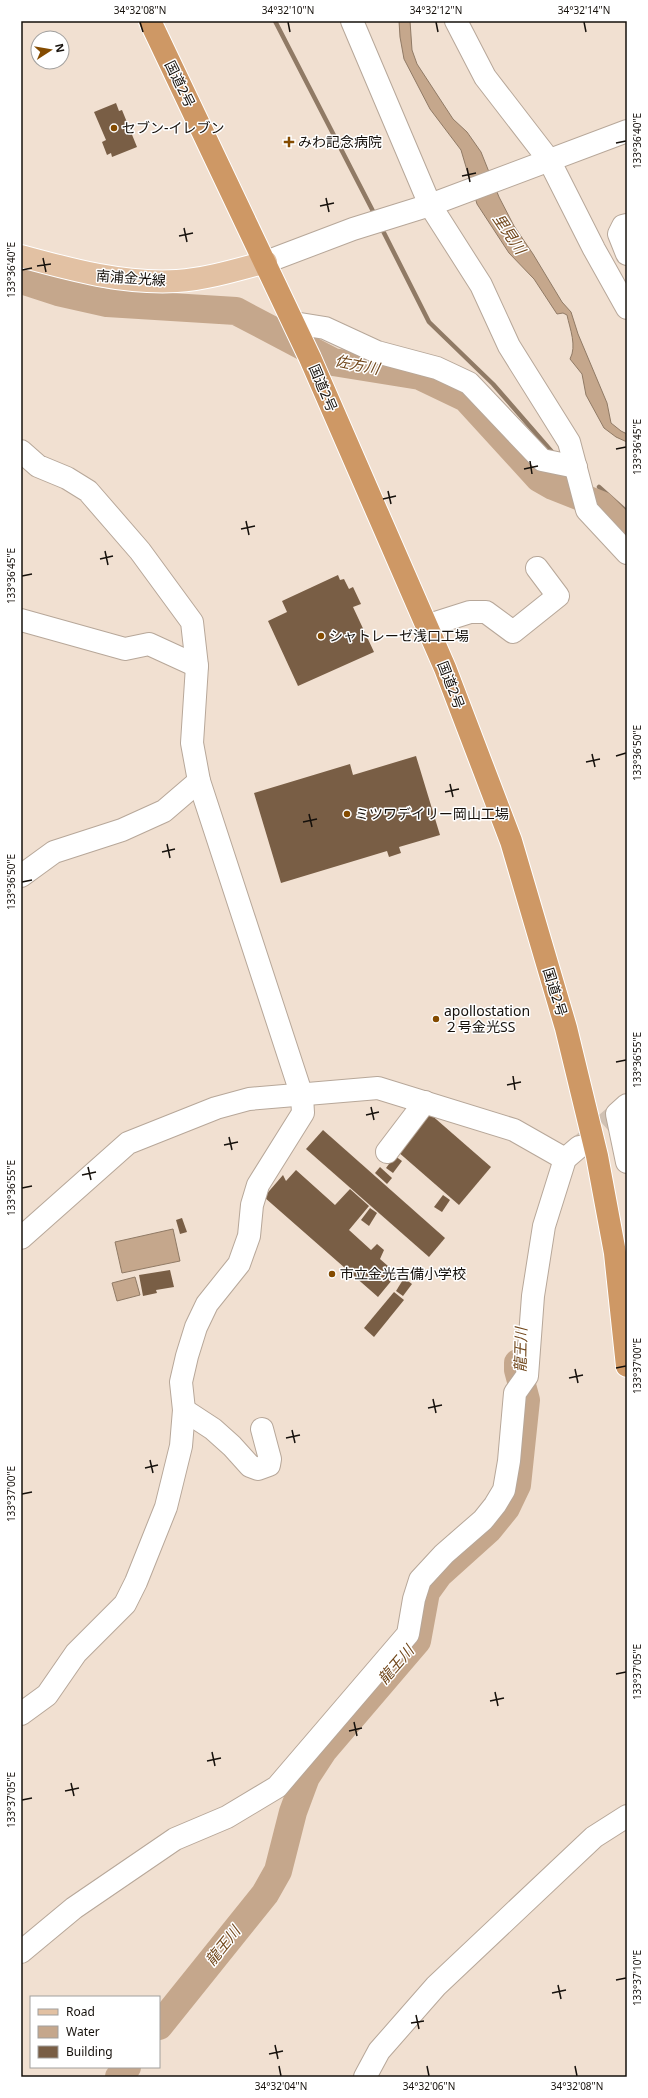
<svg xmlns="http://www.w3.org/2000/svg" width="648" height="2098" viewBox="0 0 648 2098" font-family="'Noto Sans','Noto Sans JP',sans-serif">
	<style>
		.water { fill: #c5a78c; stroke: #907a65 }
		.lines { fill: none; stroke-linecap: round; stroke-linejoin: round }
		.stream { stroke: #907a65; stroke-width: 4.5 }
		.river { stroke: #c5a78c; stroke-width: 28 }
		.building { fill: #795e45 }
		.minor-tunnel { stroke: #d0c1b3; stroke-width: 22; stroke-dasharray: 22 11; stroke-linecap: butt }
		.minor-casing { stroke: #b7a799; stroke-width: 24 }
		.major-casing { stroke: #fff; stroke-width: 24 }
		.highway-casing { stroke: #fff; stroke-width: 24 }
		.minor { stroke: #fff; stroke-width: 22 }
		.major { stroke: #e2c1a3; stroke-width: 22 }
		.highway { stroke: #ce9865; stroke-width: 22 }
		.ticks { fill: none; stroke: #15100b; stroke-width: 1.5 }
		.poi-dot { fill: #844b00; stroke: #fff; stroke-width: 1.5 }
		.labels { text-anchor: middle; stroke-width: 3; stroke-linejoin: round; paint-order: stroke }
		.street-label { font-size: 14px; fill: #15100b; stroke: #fff }
		.poi-label { font-size: 14px; fill: #15100b; stroke: #fff; text-anchor: start }
		.water-label { font-size: 15px; font-style: italic; fill: #71471b; stroke: #fff }
		.neatline { fill: none; stroke: #15100b; stroke-width: 1.5 }
		.ticks-label { font-size: 10px; text-anchor: middle; fill: #15100b }
	</style>
	<rect width="100%" height="100%" fill="#f1e0d1"/>
	<g class="water">
		<path d="M399,21H410L412,50L417,64L453,119L467,132L481,152L499,197L514,226L533,254L562,302L571,312L578,334L607,403L611,423L621,431L627,434V442L616,437L604,428L586,395L582,374L570,359C577,346 570,329 567,315L563,313L557,314L534,279L509,253L477,204L461,150L430,109L404,59L400,37Z"/>
		<path d="M173,1229L180,1261L122,1273L115,1242Z"/>
		<path d="M135,1277L140,1295L117,1301L112,1283Z"/>
	</g>
	<g class="lines">
		<g class="stream">
			<path d="M275,21L376,217"/>
			<path d="M381,227L429,322L493,384L553,453"/>
			<path d="M599,487L627,512"/>
		</g>
		<g class="river">
			<path d="M21,280L58,292L107,303L236,311L333,362L420,376L466,398L539,478L553,486L601,505L627,531"/>
			<path d="M159,2026L265,1894L278,1871L293,1812L306,1777L323,1751L417,1641L426,1592L439,1574L489,1529L506,1508L517,1485L526,1400L518,1370V1363"/>
			<path d="M119,2077L127,2067"/>
		</g>
	</g>
	<g class="building">
		<path d="M116,103L119,111L122,110L137,147L112,157L111,153L107,155L102,142L106,140L94,112Z"/>
		<path d="M338,575L340,580L344,579L349,589L353,587L361,604L353,607L374,652L298,686L268,621L287,612L282,601Z"/>
		<path d="M416,756L440,835L399,847L401,853L389,857L387,851L281,883L254,793L350,764L353,775Z"/>
		<path d="M429,1113L491,1167L459,1205L397,1151Z"/>
		<path d="M323,1130L445,1238L429,1257L306,1149Z"/>
		<path d="M395,1156L402,1161L393,1173L386,1168Z"/>
		<path d="M380,1167L392,1178L387,1184L375,1173Z"/>
		<path d="M296,1170L335,1205L350,1189L369,1206L349,1230L371,1250L377,1244L384,1250L380,1259L397,1274L378,1297L264,1197L283,1175L286,1181Z"/>
		<path d="M443,1195L450,1200L442,1212L434,1207Z"/>
		<path d="M370,1208L377,1213L369,1226L361,1220Z"/>
		<path d="M182,1218L187,1232L180,1234L176,1220Z"/>
		<path d="M170,1270L174,1287L156,1290L157,1293L143,1296L139,1275Z"/>
		<path d="M404,1278L412,1284L403,1296L396,1291Z"/>
		<path d="M394,1292L404,1300L374,1337L364,1328Z"/>
	</g>
	<g class="lines">
		<path class="minor-tunnel" d="M579,1147L617,1114"/>
		<g class="minor-casing">
			<g id="minor">
				<path d="M352,21L430,205L481,285L509,346L569,442L587,510L627,553"/>
				<path d="M456,21L485,77L549,160L594,249L627,308"/>
				<path d="M627,225L623,226L619,234L627,254"/>
				<path d="M266,262L353,229L430,205L627,131"/>
				<path d="M294,323L325,328L377,352L437,368L469,383L542,460L576,467"/>
				<path d="M21,451L38,466L67,478L88,491L140,551L192,622L197,666L192,743L199,781L302,1096L303,1113L258,1185L252,1205L249,1236L239,1264L207,1304L196,1327L187,1356L181,1382L184,1410L181,1446L166,1507L136,1582L125,1604L76,1653L47,1695L21,1714"/>
				<path d="M21,620L125,649L149,644L197,666"/>
				<path d="M426,626L470,612H486L513,632L558,596L537,568"/>
				<path d="M21,876L54,852L122,830L164,811L199,781"/>
				<path d="M627,1105L617,1114L627,1162"/>
				<path d="M387,1152L425,1102"/>
				<path d="M21,1238L128,1143L216,1108L249,1099L378,1088L514,1130L565,1159"/>
				<path d="M184,1410L213,1429L232,1446L250,1466L258,1469L269,1465L270,1459L262,1429"/>
				<path d="M21,1952L74,1908L175,1839L227,1817L277,1787L408,1634L414,1599L420,1580L444,1554L483,1520L495,1505L504,1490L509,1461L515,1393L527,1376L533,1296L544,1226L565,1159L579,1147"/>
				<path d="M365,2077L379,2051L436,1986L594,1837L627,1816"/>
			</g>
		</g>
		<g class="major-casing">
			<path id="major" d="M21,256C72,270 123,284 177,281C207,279 236,270 266,262"/>
		</g>
		<g class="highway-casing">
			<path id="highway" d="M150,21L310,358L445,668L511,841L566,1028L597,1156L615,1253L627,1366"/>
		</g>
		<use href="#minor" class="minor"/>
		<use href="#major" class="major"/>
		<use href="#highway" class="highway"/>
	</g>
	<path class="ticks" d="M140,22L143,32M288,22L290,32M436,22L438,32M584,22L586,32M616,143L626,141M467,168L470,182M462,176L476,173M326,198L329,212M320,206L334,203M184,228L187,242M179,236L193,233M43,258L46,272M37,266L51,264M22,270L32,268M616,449L626,447M530,461L532,474M524,469L538,466M388,491L391,504M383,499L396,496M246,521L249,535M241,529L255,526M105,551L108,565M100,559L113,556M22,576L32,574M592,754L595,767M616,756L626,753M586,762L600,759M450,784L453,797M445,792L459,789M309,814L312,827M303,822L317,819M167,844L170,858M162,852L175,849M22,882L32,880M616,1062L626,1060M513,1076L515,1090M507,1085L521,1082M371,1107L374,1120M366,1115L379,1112M229,1137L232,1150M224,1145L238,1142M88,1167L91,1180M82,1175L96,1172M22,1188L32,1186M616,1368L626,1366M575,1369L578,1383M569,1378L583,1375M433,1399L436,1413M428,1408L442,1405M292,1430L295,1443M286,1438L300,1435M150,1460L153,1473M145,1468L158,1465M22,1494L32,1492M616,1674L626,1672M495,1692L498,1706M490,1701L504,1698M354,1722L357,1736M349,1731L362,1728M212,1752L215,1766M207,1761L221,1758M71,1783L74,1796M65,1791L79,1788M22,1800L32,1798M616,1980L626,1978M558,1985L561,1999M552,1993L566,1990M416,2015L419,2029M411,2023L424,2021M275,2045L278,2059M269,2054L283,2051M279,2066L281,2076M427,2066L429,2076M575,2066L577,2076"/>
	<g class="poi-dot">
		<circle cx="114" cy="128" r="4"/>
		<path d="M287 136h4v4h4v4h-4v4h-4v-4h-4v-4h4z"/>
		<circle cx="321" cy="636" r="4"/>
		<circle cx="347" cy="814" r="4"/>
		<circle cx="436" cy="1019" r="4"/>
		<circle cx="332" cy="1274" r="4"/>
	</g>
	<g class="labels">
		<g class="street-label">
			<text transform="translate(180 84) rotate(64)" y="5">国道2号</text>
			<text transform="translate(131 278) rotate(4)" y="5">南浦金光線</text>
			<text transform="translate(323 388) rotate(67)" y="5">国道2号</text>
			<text transform="translate(451 685) rotate(69)" y="5">国道2号</text>
			<text transform="translate(555 992) rotate(73)" y="5">国道2号</text>
		</g>
		<g class="poi-label">
			<text x="122" y="133">セブン-イレブン</text>
			<text x="298" y="147">みわ記念病院</text>
			<text x="329" y="641">シャトレーゼ浅口工場</text>
			<text x="355" y="819">ミツワデイリー岡山工場</text>
			<text x="444" y="1016">apollostation<tspan x="444" dy="16">２号金光SS</tspan></text>
			<text x="340" y="1279">市立金光吉備小学校</text>
		</g>
		<g class="water-label">
			<text transform="translate(509 234) rotate(56)" y="5">里見川</text>
			<text transform="translate(357 365) rotate(11)" y="5">佐方川</text>
			<text transform="translate(521 1350) rotate(-89)" y="5">龍王川</text>
			<text transform="translate(396 1665) rotate(-49)" y="5">龍王川</text>
			<text transform="translate(223 1946) rotate(-51)" y="5">龍王川</text>
		</g>
	</g>
	<rect width="648" height="2098" fill="none" stroke="#ffffff" stroke-width="44"/>
	<rect x="30" y="1996" width="130" height="72" fill="#ffffff" stroke="#a19f9d"/>
	<rect x="38" y="2009" width="20" height="6" fill="#e2c1a3" stroke="#a19f9d"/>
	<text x="66" y="2016" font-size="12" fill="#15100b">Road</text>
	<rect x="38" y="2026" width="20" height="12" fill="#c5a78c" stroke="#a19f9d"/>
	<text x="66" y="2036" font-size="12" fill="#15100b">Water</text>
	<rect x="38" y="2046" width="20" height="12" fill="#795e45" stroke="#a19f9d"/>
	<text x="66" y="2056" font-size="12" fill="#15100b">Building</text>
	<g transform="translate(50 50) rotate(78)"><circle r="19" fill="#ffffff" stroke="#a19f9d"/>
	<path d="M0-3L7 15L0 10L-7 15Z" fill="#844b00"/>
	<text y="-6" font-size="11" font-weight="bold" text-anchor="middle" fill="#15100b">N</text>
	</g>
	<rect x="22" y="22" width="604" height="2054" class="neatline"/>
	<g class="ticks-label">
		<text x="140" y="14">34°32'08"N</text>
		<text x="288" y="14">34°32'10"N</text>
		<text x="436" y="14">34°32'12"N</text>
		<text x="584" y="14">34°32'14"N</text>
		<text transform="translate(637 141) rotate(-90)" y="4">133°36'40"E</text>
		<text transform="translate(11 270) rotate(-90)" y="4">133°36'40"E</text>
		<text transform="translate(637 447) rotate(-90)" y="4">133°36'45"E</text>
		<text transform="translate(11 576) rotate(-90)" y="4">133°36'45"E</text>
		<text transform="translate(637 753) rotate(-90)" y="4">133°36'50"E</text>
		<text transform="translate(11 882) rotate(-90)" y="4">133°36'50"E</text>
		<text transform="translate(637 1060) rotate(-90)" y="4">133°36'55"E</text>
		<text transform="translate(11 1188) rotate(-90)" y="4">133°36'55"E</text>
		<text transform="translate(637 1366) rotate(-90)" y="4">133°37'00"E</text>
		<text transform="translate(11 1494) rotate(-90)" y="4">133°37'00"E</text>
		<text transform="translate(637 1672) rotate(-90)" y="4">133°37'05"E</text>
		<text transform="translate(11 1800) rotate(-90)" y="4">133°37'05"E</text>
		<text transform="translate(637 1978) rotate(-90)" y="4">133°37'10"E</text>
		<text x="281" y="2090">34°32'04"N</text>
		<text x="429" y="2090">34°32'06"N</text>
		<text x="577" y="2090">34°32'08"N</text>
	</g>
</svg>
